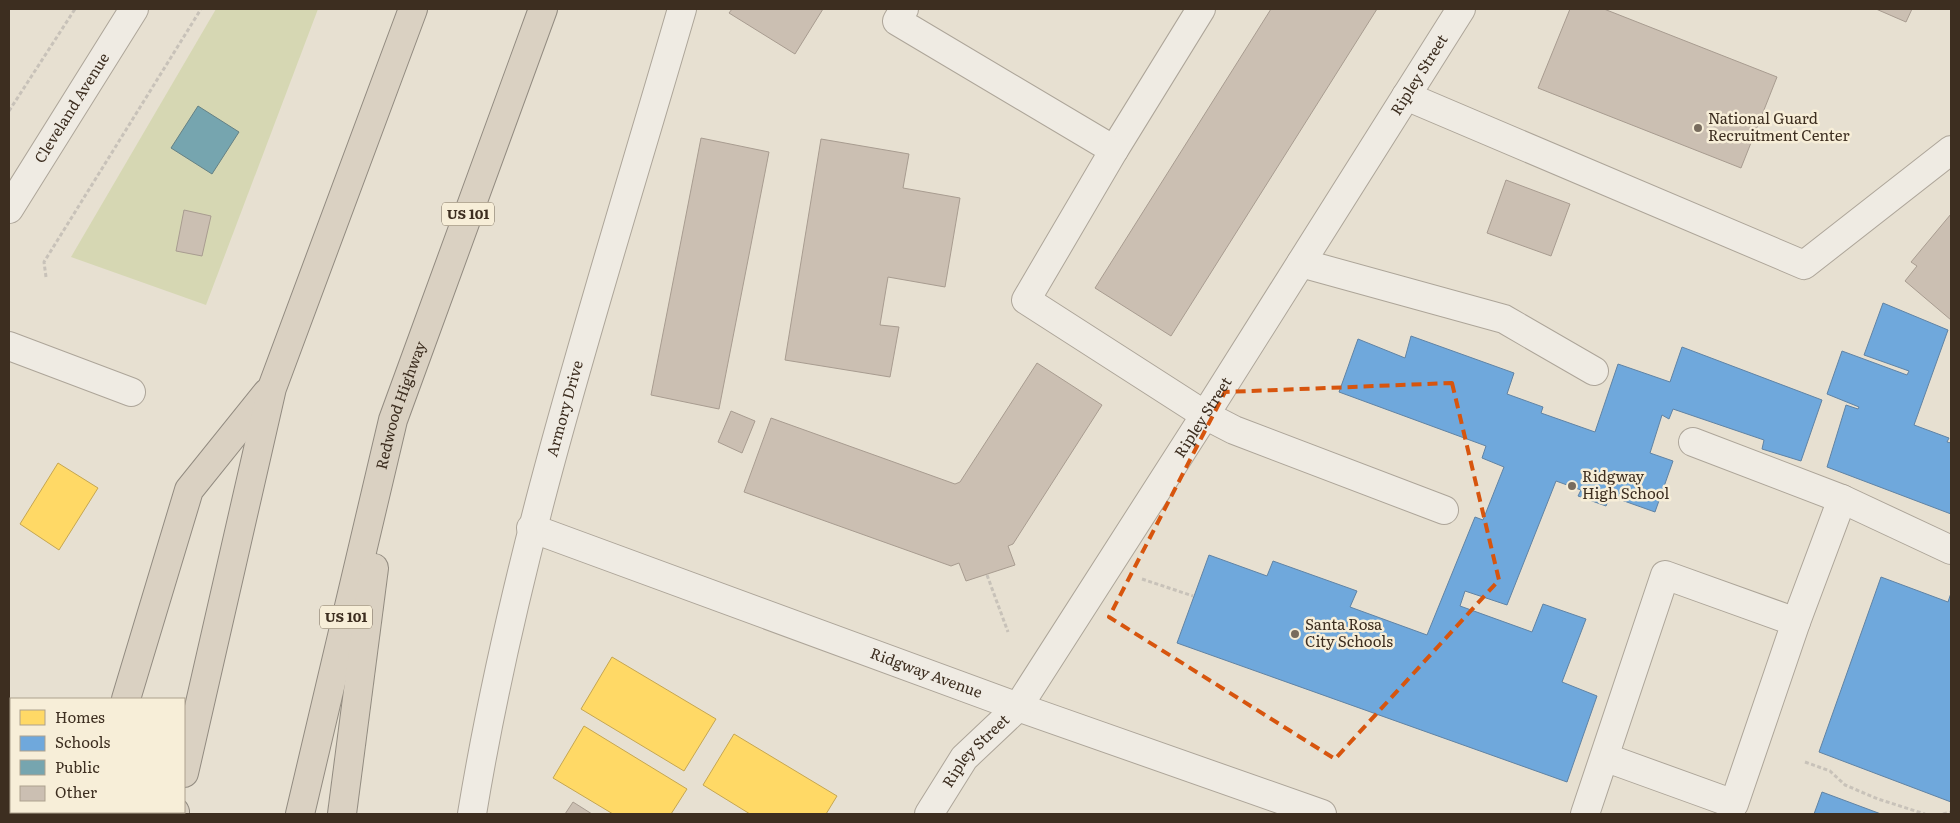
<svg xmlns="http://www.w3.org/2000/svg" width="1960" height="823" viewBox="0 0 1960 823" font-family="Literata,serif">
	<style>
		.green { fill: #d6d7b3 }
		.homes { fill: #ffd966; stroke: #c5a651 }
		.schools { fill: #6fa8dc; stroke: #6083a4 }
		.public { fill: #76a5af; stroke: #658184 }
		.building { fill: #cbbfb2; stroke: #a89c90 }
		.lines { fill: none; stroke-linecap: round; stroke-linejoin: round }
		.minor-casing { stroke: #ada599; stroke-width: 30 }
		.highway-casing { stroke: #928b80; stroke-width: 30 }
		.path { stroke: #c8c2b9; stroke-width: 3; stroke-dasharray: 4 2.5; stroke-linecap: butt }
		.minor { stroke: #efebe3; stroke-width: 28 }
		.highway { stroke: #dad1c2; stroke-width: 28 }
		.marked { fill: none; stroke: #d7550e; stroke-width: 4; stroke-dasharray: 10 6; stroke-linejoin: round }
		.poi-dot { fill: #786c5e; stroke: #f7eed8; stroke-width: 2 }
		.labels { text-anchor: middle; stroke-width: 5; stroke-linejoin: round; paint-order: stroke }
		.shield { fill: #f7eed8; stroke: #756857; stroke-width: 1 }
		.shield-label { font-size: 14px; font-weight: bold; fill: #3d2e20 }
		.street-label { font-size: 15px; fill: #3d2e20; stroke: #f7eed8 }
		.poi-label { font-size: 15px; fill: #3d2e20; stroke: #f7eed8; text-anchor: start }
	</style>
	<rect width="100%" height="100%" fill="#e7e0d1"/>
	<path class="green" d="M216,9H318L206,305L71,257Z"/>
	<g class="homes">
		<path d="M58,463L98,488L59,550L20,524Z"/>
		<path d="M612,657L716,719L684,771L581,709Z"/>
		<path d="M584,726L687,789L671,814H613L553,778Z"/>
		<path d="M734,734L837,796L826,814H750L703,785Z"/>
	</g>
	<g class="schools">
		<path d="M1883,303L1948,330L1914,425L1949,438L1947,442L1951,443V514L1827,467L1846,405L1858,409L1859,407L1827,394L1842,351L1907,375L1909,371L1864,355Z"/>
		<path d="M1411,336L1514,373L1507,394L1543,407L1541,413L1595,432L1618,364L1670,382L1682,347L1822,400L1801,461L1762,449L1764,440L1673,409L1669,419L1662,415L1650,453L1673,461L1655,512L1610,496L1606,506L1578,496L1581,490L1556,481L1507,605L1465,591L1460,606L1532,632L1543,604L1586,619L1562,682L1597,696L1567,782L1177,643L1209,555L1267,576L1273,561L1357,591L1350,607L1427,635L1475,517L1483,520L1504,467L1482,458L1486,446L1339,392L1358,339L1405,358Z"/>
		<path d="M1881,577L1948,602L1951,593V802L1819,752Z"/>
		<path d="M1822,792L1881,814H1814Z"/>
	</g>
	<path class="public" d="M198,106L239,132L212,174L171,148Z"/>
	<g class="building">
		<path d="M732,9H823L795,54L729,13Z"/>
		<path d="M1271,9H1377L1171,336L1095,288Z"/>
		<path d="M1570,9H1604L1777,77L1741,168L1538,88Z"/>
		<path d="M1876,9H1912L1906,22Z"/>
		<path d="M701,138L769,152L719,409L651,395Z"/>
		<path d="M821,139L909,154L903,188L960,198L945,287L888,277L880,325L899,327L890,377L785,360Z"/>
		<path d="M1506,180L1570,204L1551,256L1487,233Z"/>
		<path d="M184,210L211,216L202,256L176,251Z"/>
		<path d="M1951,214V320L1905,281L1917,266L1911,262Z"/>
		<path d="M1037,363L1102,405L1013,544L1008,546L1015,565L966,581L959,563L951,566L744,492L771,418L955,484L960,482Z"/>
		<path d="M731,411L755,421L742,453L718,442Z"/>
		<path d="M9,767L11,769V784L9,787Z"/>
		<path d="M573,802L592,814H565Z"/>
	</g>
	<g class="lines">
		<g class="minor-casing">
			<g id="minor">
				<path d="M904,9L897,21L1114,150L1201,9"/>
				<path d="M1406,96L1804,265L1951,150"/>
				<path d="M1114,150L1026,300L1205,415L1234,430L1444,510"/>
				<path id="s1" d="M9,209L134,9"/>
				<path d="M1301,263L1504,319L1594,371"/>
				<path d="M9,346L131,392"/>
				<path d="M1693,442L1842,499L1796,622"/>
				<path d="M1842,499L1951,550"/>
				<path id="s2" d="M531,528L1018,707L1322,814"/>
				<path id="s3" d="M472,814C517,540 605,275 682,9"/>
				<path id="s4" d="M929,814L964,758L1018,707L1205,415L1461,9"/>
				<path d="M1585,814L1665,575L1796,622L1734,804L1604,757"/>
			</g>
		</g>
		<g class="highway-casing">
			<g id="highway">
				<path d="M126,699L189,490L267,393"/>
				<path d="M184,773L272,388L413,9"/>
				<path d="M91,814V812"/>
				<path d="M174,814L175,812"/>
				<path id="s5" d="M300,814L393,420L543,9"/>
				<path d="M342,814L374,568"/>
			</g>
		</g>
		<g class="path">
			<path d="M9,111L75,9"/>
			<path d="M46,277L44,262L201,9"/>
			<path d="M987,575L1008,632"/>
			<path d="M1142,579L1193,596"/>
			<path d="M1805,762L1830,771L1845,785L1878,799L1925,814"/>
			<path d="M1943,814L1951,812"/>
		</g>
		<use href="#minor" class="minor"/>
		<use href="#highway" class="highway"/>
	</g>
	<path class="marked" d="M1452,383L1499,580L1335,759L1109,617L1225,392Z"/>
	<g class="poi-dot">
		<circle cx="1698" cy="128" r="5"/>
		<circle cx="1572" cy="486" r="5"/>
		<circle cx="1295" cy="634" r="5"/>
	</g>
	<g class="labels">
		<g class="shield">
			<rect x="442" y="202.5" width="52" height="23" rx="4"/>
			<rect x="320" y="605.5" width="52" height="23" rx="4"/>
		</g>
		<g class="shield-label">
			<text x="468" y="219">US 101</text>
			<text x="346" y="622">US 101</text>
		</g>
		<g class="street-label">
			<text dy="5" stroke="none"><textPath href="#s4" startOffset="889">Ripley Street</textPath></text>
			<text dy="5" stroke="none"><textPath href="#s1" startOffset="119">Cleveland Avenue</textPath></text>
			<text dy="5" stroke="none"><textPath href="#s5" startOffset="421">Redwood Highway</textPath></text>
			<text dy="5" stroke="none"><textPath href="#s3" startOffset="416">Armory Drive</textPath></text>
			<text dy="5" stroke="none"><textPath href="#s4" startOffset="484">Ripley Street</textPath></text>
			<text dy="5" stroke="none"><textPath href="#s2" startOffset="421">Ridgway Avenue</textPath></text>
			<text dy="5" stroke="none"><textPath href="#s4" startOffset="79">Ripley Street</textPath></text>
		</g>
		<g class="poi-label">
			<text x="1708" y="124">National Guard<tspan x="1708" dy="17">Recruitment Center</tspan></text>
			<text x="1582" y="482">Ridgway<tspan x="1582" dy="17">High School</tspan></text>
			<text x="1305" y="630">Santa Rosa<tspan x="1305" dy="17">City Schools</tspan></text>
		</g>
	</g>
	<rect width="1960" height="823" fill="none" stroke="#3d2e20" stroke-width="20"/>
	<rect x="10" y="698" width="175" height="115" fill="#f7eed8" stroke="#ada18e"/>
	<rect x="20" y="710" width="25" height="15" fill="#ffd966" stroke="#ada18e"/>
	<text x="55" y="723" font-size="15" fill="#3d2e20">Homes</text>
	<rect x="20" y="736" width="25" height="15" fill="#6fa8dc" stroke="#ada18e"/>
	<text x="55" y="748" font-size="15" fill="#3d2e20">Schools</text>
	<rect x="20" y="760" width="25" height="15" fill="#76a5af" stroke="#ada18e"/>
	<text x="55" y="773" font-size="15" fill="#3d2e20">Public</text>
	<rect x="20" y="786" width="25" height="15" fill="#cbbfb2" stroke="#ada18e"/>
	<text x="55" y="798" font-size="15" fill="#3d2e20">Other</text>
</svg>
